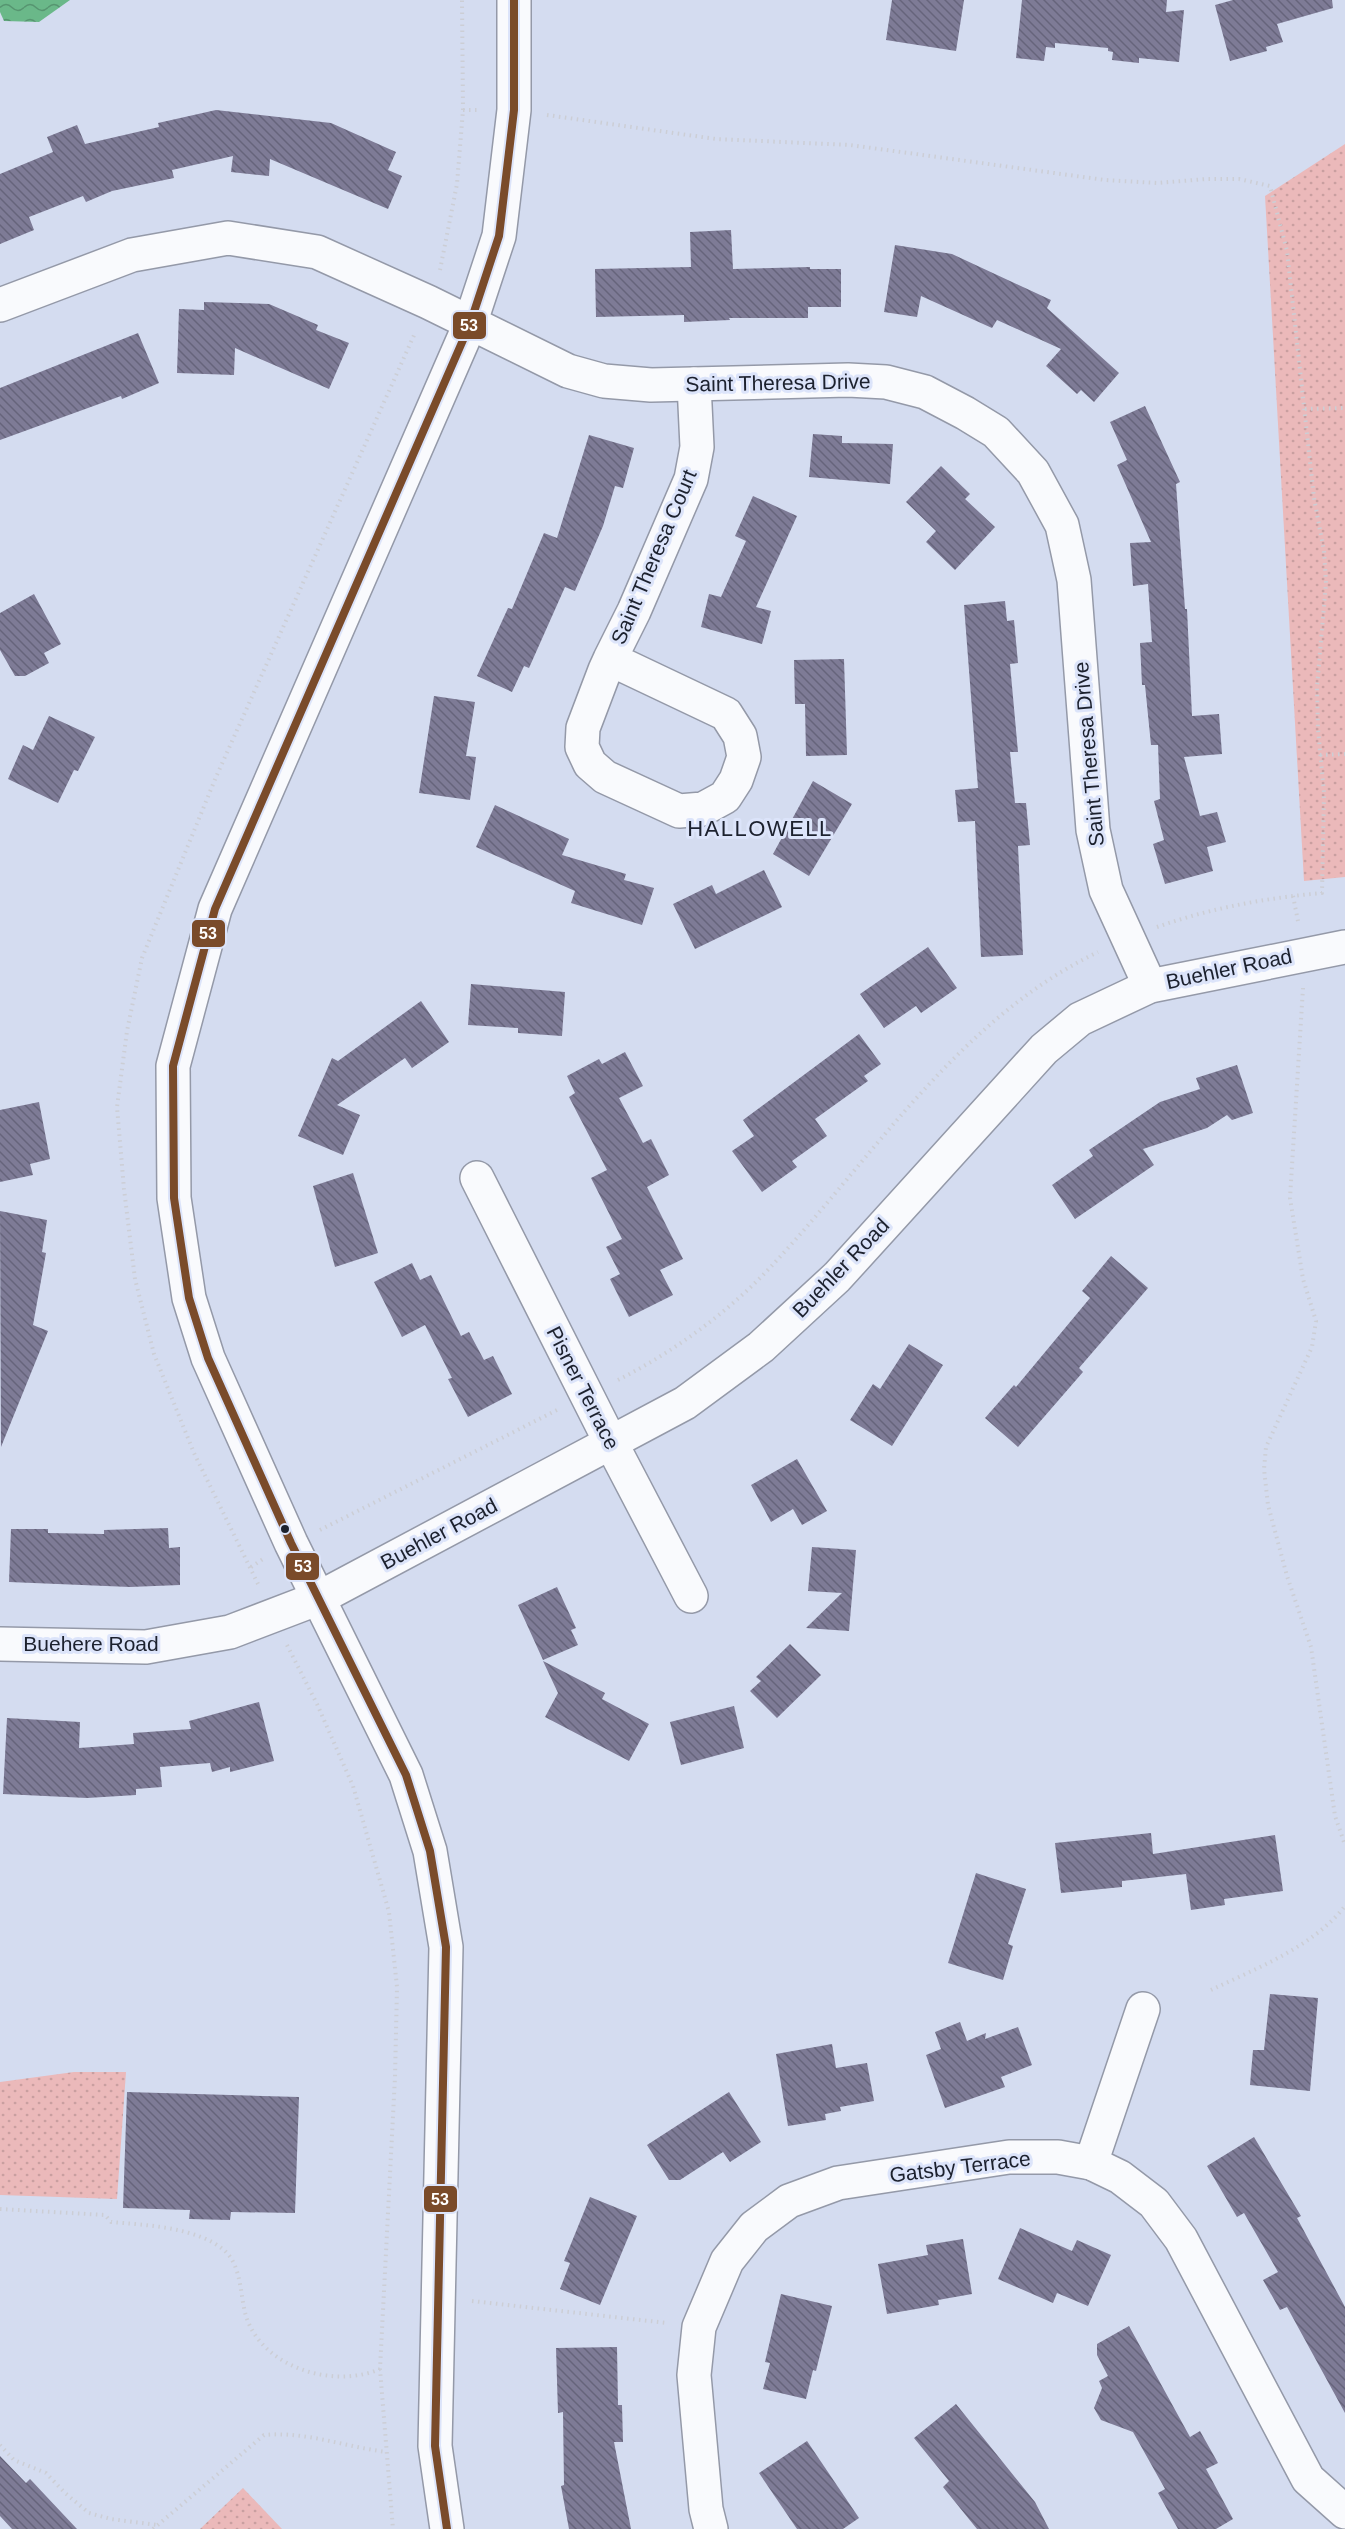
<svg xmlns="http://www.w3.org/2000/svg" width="1345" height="2529" viewBox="0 0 1345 2529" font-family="Helvetica,sans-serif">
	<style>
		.grass { fill: url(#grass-dots) }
		.water { fill: url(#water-waves) }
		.building { fill: url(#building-back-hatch) }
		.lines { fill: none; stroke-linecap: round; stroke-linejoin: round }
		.minor-casing { stroke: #9499a8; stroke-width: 36 }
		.tertiary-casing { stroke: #9499a8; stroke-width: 36 }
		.path { stroke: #ccced5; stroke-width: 4; stroke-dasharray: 1.5 4.5; stroke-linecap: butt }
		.minor { stroke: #f9fafd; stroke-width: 33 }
		.tertiary { stroke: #f9fafd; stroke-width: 33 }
		.bus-1-casing { stroke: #dce4fa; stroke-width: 12 }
		.bus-1 { stroke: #7a4b2a; stroke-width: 8 }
		.bus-dot { fill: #1c212e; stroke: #dce4fa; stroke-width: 2 }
		.labels { text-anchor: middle; stroke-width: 6; stroke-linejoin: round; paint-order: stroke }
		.street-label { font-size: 21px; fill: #1c212e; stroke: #dce4fa }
		.neighbourhood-label { font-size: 22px; letter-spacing: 1.5px; fill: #1c212e; stroke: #dce4fa }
		.line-badge { stroke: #dce4fa; stroke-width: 2 }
		.badge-label { font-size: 16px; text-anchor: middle; font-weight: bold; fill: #fff }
	</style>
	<defs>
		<pattern id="grass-dots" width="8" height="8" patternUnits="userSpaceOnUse" patternTransform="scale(1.5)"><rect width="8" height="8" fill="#ebb9ba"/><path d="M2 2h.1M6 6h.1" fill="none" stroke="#c99fa0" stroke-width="1.8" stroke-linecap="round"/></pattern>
		<pattern id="water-waves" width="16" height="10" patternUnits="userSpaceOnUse" patternTransform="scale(1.5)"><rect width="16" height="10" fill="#6ab889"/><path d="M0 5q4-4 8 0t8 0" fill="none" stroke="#569570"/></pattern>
		<pattern id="building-back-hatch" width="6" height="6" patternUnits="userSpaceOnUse" patternTransform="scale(1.5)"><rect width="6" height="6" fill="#7e7b96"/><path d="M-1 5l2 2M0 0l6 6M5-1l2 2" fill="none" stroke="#66647b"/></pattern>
	</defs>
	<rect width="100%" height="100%" fill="#d4dcf0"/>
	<g class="grass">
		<path d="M1345,144V877L1304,881L1265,196Z"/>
		<path d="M74,2072H126L117,2199L0,2195V2082Z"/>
		<path d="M243,2488L282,2529H200Z"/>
	</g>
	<path class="water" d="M0,0H70L39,22L4,21L0,12Z"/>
	<g class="building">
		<path d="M892,0H964L956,51L886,40Z"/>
		<path d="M1022,0H1167L1166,12L1184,10L1179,62L1139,58V63L1112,60L1113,52L1108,51V48L1055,43V48L1046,47L1044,61L1016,58Z"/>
		<path d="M1233,0H1332L1333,8L1277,24L1283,42L1266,47L1267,51L1230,61L1215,5Z"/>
		<path d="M216,110L331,123L396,152L388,170L402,176L388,209L270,159L269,176L231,172L233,156L172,170L174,178L112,191L86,202L83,196L29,217L34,230L0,244V174L53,152L47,137L77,125L85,144L159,127L158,123Z"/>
		<path d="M731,230L733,269L810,267V269H841V307H808V318H729L730,320L684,322V315L596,317L595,269L691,267L690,232Z"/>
		<path d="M895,245L952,254L1051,300L1047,308L1119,373L1094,402L1081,390L1077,394L1046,366L1061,349L997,320L992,328L921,296L917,317L884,312Z"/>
		<path d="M204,302L269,304L318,325L316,330L349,343L329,389L235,348L234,375L177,373L179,309L204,310Z"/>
		<path d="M138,333L159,383L122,399L121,396L0,440V388Z"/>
		<path d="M1145,406L1180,482L1176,484L1185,609H1187L1192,716L1219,714L1222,754L1184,757L1200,816L1217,812L1226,842L1207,847L1213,871L1165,884L1153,844L1164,840L1154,801L1160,799L1158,745H1151L1145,685H1142L1140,643L1152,642L1148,584L1133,586L1130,543L1151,542L1117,465L1127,460L1110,422Z"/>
		<path d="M813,434L842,436V443L893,444L890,484L809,477Z"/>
		<path d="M589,435L634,448L623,488L615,486L603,526L575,591L565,587L529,668L524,666L512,692L477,676L508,608L512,609L544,533L557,538Z"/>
		<path d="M941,466L970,494L965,499L995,527L955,570L926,542L936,531L906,502Z"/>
		<path d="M753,496L797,516L756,607L771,611L762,644L701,627L709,594L721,597L746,541L735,536Z"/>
		<path d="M34,594L61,644L44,653L49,663L25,676H15L0,650V613Z"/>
		<path d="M1005,601L1007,621L1014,620L1018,663L1010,664L1018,752H1010L1015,803H1026L1030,845L1018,846L1023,955L981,957L975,821L958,822L955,790L978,788L964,605Z"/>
		<path d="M844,659L847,755L806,756L805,704H795L794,660Z"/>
		<path d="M434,696L475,702L466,756L476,757L470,800L419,793Z"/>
		<path d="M49,716L95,737L78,771L74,770L58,803L8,779L23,745L33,750Z"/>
		<path d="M813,781L852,804L809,876L773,854Z"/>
		<path d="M495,805L569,839L562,855L626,874L624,880L654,888L642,925L571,903L575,891L476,847Z"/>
		<path d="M764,870L782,907L695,949L673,904L712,885L716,894Z"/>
		<path d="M928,947L957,988L921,1013L916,1006L884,1028L860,994Z"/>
		<path d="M471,984L565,992L562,1036L518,1033V1028L468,1025Z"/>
		<path d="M421,1001L449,1042L412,1068L405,1058L337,1105L360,1115L343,1155L298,1136L332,1058L338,1061Z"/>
		<path d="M859,1034L881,1064L864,1076L868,1081L815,1119L827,1136L792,1161L797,1167L762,1192L732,1151L754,1136L743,1120Z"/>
		<path d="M625,1052L643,1086L619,1098L643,1143L651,1139L669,1175L647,1187L683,1259L660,1270L673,1295L629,1317L610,1279L620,1274L606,1247L622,1239L591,1178L607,1170L569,1097L575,1093L567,1076L599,1059L602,1064Z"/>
		<path d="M1237,1065L1253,1113L1232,1120L1227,1115L1207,1128L1143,1149L1154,1165L1075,1219L1052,1185L1093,1156L1089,1150L1160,1102L1200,1089L1196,1078Z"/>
		<path d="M39,1102L50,1159L30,1164L33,1175L0,1182V1110Z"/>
		<path d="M353,1173L378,1253L335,1267L313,1186Z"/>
		<path d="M0,1211L47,1220L42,1252L46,1253L33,1325L48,1331L1,1447Z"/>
		<path d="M1111,1256L1148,1288L1079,1368L1083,1372L1018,1447L985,1418L1014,1385L1016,1387L1090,1298L1082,1291Z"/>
		<path d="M412,1263L420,1280L431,1275L461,1336L469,1332L484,1360L493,1356L512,1394L468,1417L448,1379L452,1378L425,1325L402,1337L374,1282Z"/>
		<path d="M909,1344L943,1365L892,1446L850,1420L873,1384L880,1389Z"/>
		<path d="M797,1459L827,1511L802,1525L793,1509L771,1522L751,1485Z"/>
		<path d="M168,1528L169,1548L180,1547V1585L130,1587L9,1582L11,1529H48V1533L104,1534V1530Z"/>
		<path d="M812,1547L856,1550L849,1631L806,1628L842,1593L808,1591Z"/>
		<path d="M557,1587L576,1628L571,1630L578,1645L543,1660L518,1605Z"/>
		<path d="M790,1644L821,1675L777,1718L750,1691L761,1681L756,1677Z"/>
		<path d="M543,1661L605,1693L602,1699L649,1724L629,1761L545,1717L558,1693Z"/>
		<path d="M259,1702L274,1761L230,1772V1767L212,1772L210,1763L160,1767L162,1787L136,1789V1795L87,1798L3,1794L7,1718L80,1722L79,1748L134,1744L133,1733L191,1729L189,1721Z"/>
		<path d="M734,1706L744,1748L681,1765L670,1722Z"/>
		<path d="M1151,1833L1153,1854L1275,1835L1283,1891L1224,1899L1225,1905L1191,1910L1186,1874L1122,1881V1887L1061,1893L1055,1843Z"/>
		<path d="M976,1873L1026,1889L1008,1944L1013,1946L1003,1980L948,1963Z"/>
		<path d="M1270,1994L1318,1998L1310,2091L1250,2085L1253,2050H1264Z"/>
		<path d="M960,2022L967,2041L986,2033L985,2039L1018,2027L1032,2065L1001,2077L1005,2087L945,2108L926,2055L941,2049L935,2032Z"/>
		<path d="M832,2044L836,2068L867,2063L874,2101L840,2107L841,2111L825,2114L826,2120L788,2126L776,2054Z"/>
		<path d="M127,2092L299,2097L295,2213L231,2212L230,2220L189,2219L190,2210L123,2208Z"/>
		<path d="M729,2092L761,2142L730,2162L723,2152L680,2180H669L647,2145Z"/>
		<path d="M1254,2137L1301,2216L1297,2218L1345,2307V2413L1287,2307L1280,2310L1263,2280L1278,2272L1244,2213L1237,2217L1207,2166Z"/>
		<path d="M590,2197L637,2216L600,2305L560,2289L570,2263L564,2261Z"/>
		<path d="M1020,2228L1072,2251L1077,2240L1111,2255L1088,2306L1057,2293L1053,2303L998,2279Z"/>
		<path d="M963,2239L972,2294L938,2300L939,2305L887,2314L878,2264L928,2255L926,2245Z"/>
		<path d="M781,2294L832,2306L816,2371L813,2370L806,2399L763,2389L770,2363L765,2362Z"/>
		<path d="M1129,2326L1190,2437L1200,2431L1218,2463L1206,2469L1233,2519L1216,2529H1178L1158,2493L1165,2489L1133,2432L1101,2420L1094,2408L1102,2388L1099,2381L1108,2376L1097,2355V2344Z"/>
		<path d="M617,2347L618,2405H622L623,2442H614L631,2529H569L561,2486L564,2485L563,2412L558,2413L556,2348Z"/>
		<path d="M956,2404L1035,2502L1049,2529H977L943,2487L949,2481L914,2438Z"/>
		<path d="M807,2441L859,2518L843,2529H797L759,2473Z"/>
		<path d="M0,2456L26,2483L30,2479L77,2529H12L0,2516Z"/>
	</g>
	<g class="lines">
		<g class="minor-casing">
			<g id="minor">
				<path d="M0,305L132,255L228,238L317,252L428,302L568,371L604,381L651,385L848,380L886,382L925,392L965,413L996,432L1033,472L1062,525L1074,580L1093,830L1106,890L1150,986"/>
				<path d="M610,659L726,714L740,736L744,757L736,780L725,797L703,809L679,811L605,777L590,764L582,747L583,728L605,670L610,659L634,611L691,479L697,447L694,384"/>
				<path d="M477,1178L610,1441L691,1596"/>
				<path d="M0,1644L146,1647L230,1632L319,1598L685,1403L761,1347L837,1277L1044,1049L1080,1019L1150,986L1345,947"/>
				<path d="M1091,2163L1143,2009"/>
				<path d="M711,2529L706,2509L694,2375L699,2327L727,2261L754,2227L789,2201L838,2183L1009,2157H1058L1091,2163L1120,2177L1154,2203L1181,2239L1308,2479L1345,2512"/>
			</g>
		</g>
		<g class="tertiary-casing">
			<path id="tertiary" d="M447,2529L435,2446L446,1947L430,1851L406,1775L291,1543L208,1358L189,1298L174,1198L173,1066L215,909L470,324L499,236L514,110V0"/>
		</g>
		<g class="path">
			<path d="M463,110H480"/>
			<path d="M547,115L716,139L850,145L1105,180L1157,183L1207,179H1239L1270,186L1287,251L1314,498L1324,551L1326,583L1317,687L1318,729L1324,793L1322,893C1266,898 1211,908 1157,927"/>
			<path d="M440,270L457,184L463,110L462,0"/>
			<path d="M1305,409L1345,408"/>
			<path d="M1320,755L1345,754"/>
			<path d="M1293,896L1298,921"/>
			<path d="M1303,988L1290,1198L1303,1279L1316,1321L1312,1347L1266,1447L1264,1469L1268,1505L1287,1576L1311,1647L1335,1816L1345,1845"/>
			<path d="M618,1380C671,1353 722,1317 764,1274C870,1163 956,1020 1098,952"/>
			<path d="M320,1530L557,1410"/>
			<path d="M251,1567L263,1559"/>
			<path d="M258,1584L194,1453L154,1354L135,1279L124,1189L117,1107L127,1031L142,958L216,777L415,333"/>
			<path d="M287,1645L317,1704L353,1786L389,1912L397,1987L395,2077L380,2369L393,2529"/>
			<path d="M1211,1990C1257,1968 1313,1947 1345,1906"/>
			<path d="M0,2209L105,2215L111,2222C145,2225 198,2227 225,2251C242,2267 240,2296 246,2316C262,2368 334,2389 380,2369"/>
			<path d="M472,2301L667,2323"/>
			<path d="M0,2445L14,2460L46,2473L65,2493L89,2513L111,2519L157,2525"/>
			<path d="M153,2529L264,2435C306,2431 345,2447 387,2452"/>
		</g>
		<use href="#minor" class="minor"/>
		<use href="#tertiary" class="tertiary"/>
		<g class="bus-1-casing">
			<path id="bus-1" d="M447,2529L435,2446L446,1947L430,1851L406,1775L291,1543L208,1358L189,1298L174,1198L173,1066L215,909L470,324L499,236L514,110V0"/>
		</g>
		<use href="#bus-1" class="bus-1"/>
	</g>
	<circle class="bus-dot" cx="285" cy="1529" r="5"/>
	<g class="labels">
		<g class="street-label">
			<text transform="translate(778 383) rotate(-1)" y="7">Saint Theresa Drive</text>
			<text transform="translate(654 557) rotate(-67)" y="7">Saint Theresa Court</text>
			<text transform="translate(1089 754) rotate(-95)" y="7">Saint Theresa Drive</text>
			<text transform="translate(1229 969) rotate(-12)" y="7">Buehler Road</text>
			<text transform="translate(841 1268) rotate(-46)" y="7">Buehler Road</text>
			<text transform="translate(583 1388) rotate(63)" y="7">Pisner Terrace</text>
			<text transform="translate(439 1534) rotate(-28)" y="7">Buehler Road</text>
			<text x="91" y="1651">Buehere Road</text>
			<text transform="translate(960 2167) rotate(-7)" y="7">Gatsby Terrace</text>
		</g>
		<g class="neighbourhood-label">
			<text x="760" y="836">HALLOWELL</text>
		</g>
	</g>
	<g class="line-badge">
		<rect x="452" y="311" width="35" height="29" rx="6" fill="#7a4b2a"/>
		<rect x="191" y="919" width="35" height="29" rx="6" fill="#7a4b2a"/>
		<rect x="285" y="1552" width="35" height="29" rx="6" fill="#7a4b2a"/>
		<rect x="423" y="2185" width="35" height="28" rx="6" fill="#7a4b2a"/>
	</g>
	<g class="badge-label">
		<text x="469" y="331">53</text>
		<text x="208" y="939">53</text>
		<text x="303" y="1572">53</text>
		<text x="440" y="2205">53</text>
	</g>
</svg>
